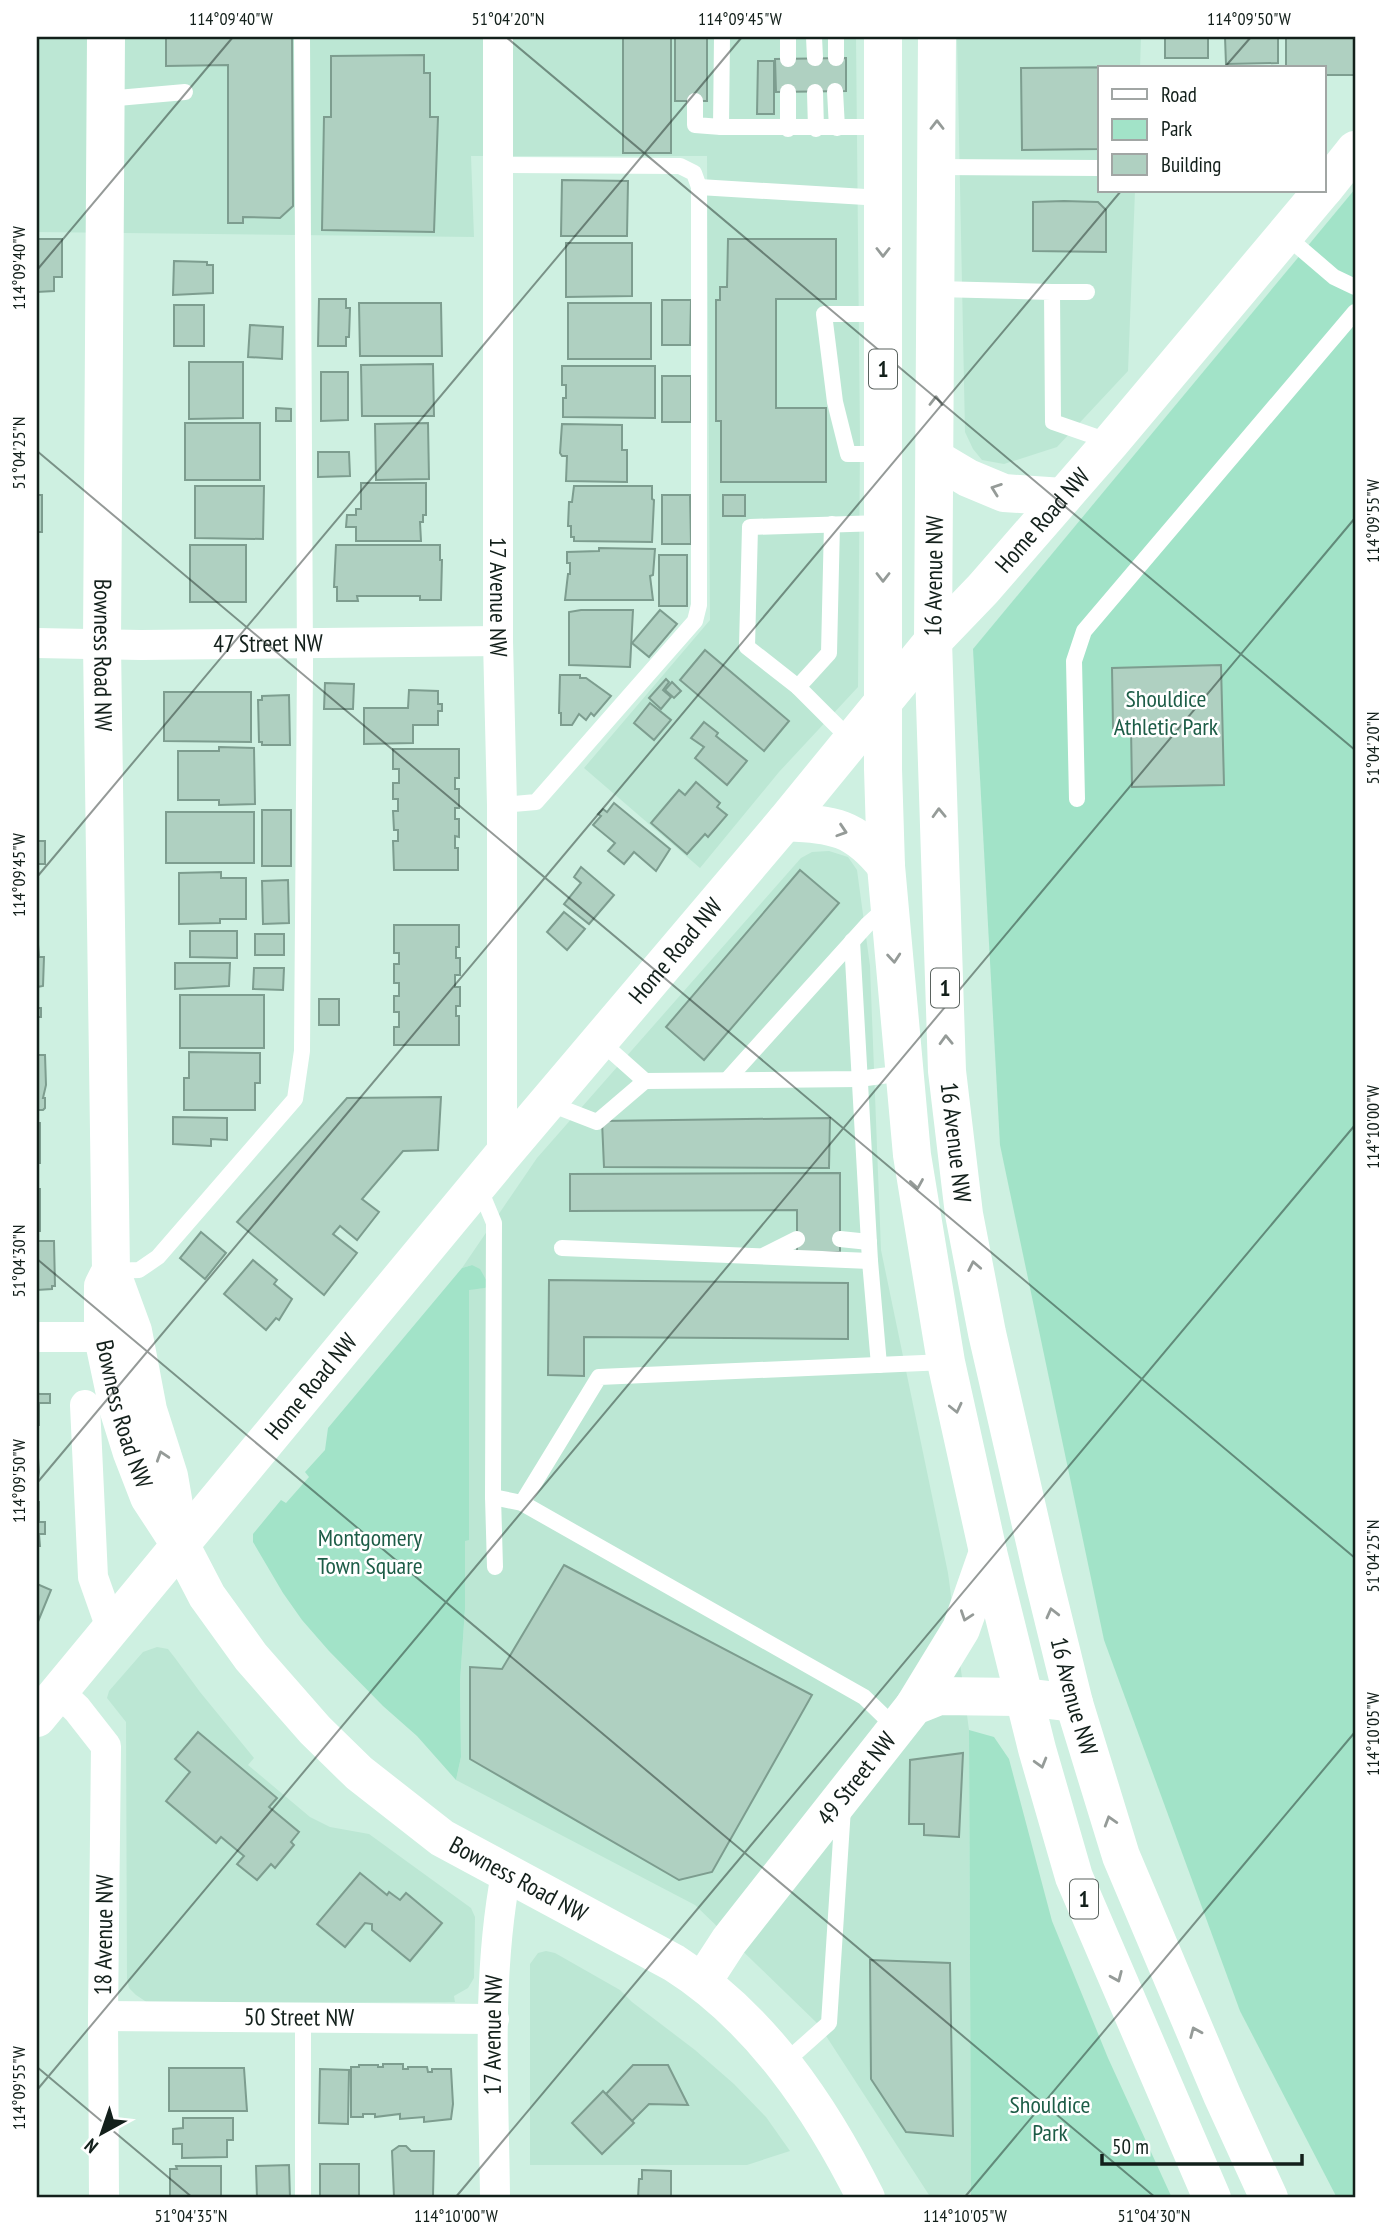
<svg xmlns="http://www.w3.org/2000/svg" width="1392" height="2235" viewBox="0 0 1392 2235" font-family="'PT Sans Narrow',sans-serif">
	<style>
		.built { fill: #bce7d4 }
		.green { fill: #a2e3c8 }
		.building { fill: #afd0c1; stroke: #7d9d8f; stroke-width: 2 }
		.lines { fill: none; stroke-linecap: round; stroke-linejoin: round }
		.lane { stroke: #fff; stroke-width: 16 }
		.street { stroke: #fff; stroke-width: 30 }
		.secondary { stroke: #fff; stroke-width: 38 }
		.highway { stroke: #fff; stroke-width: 38 }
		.oneway { stroke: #959b98 }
		.ticks { fill: none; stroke: #13201b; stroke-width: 2; stroke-opacity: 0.45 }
		.labels { text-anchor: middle; stroke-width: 5; stroke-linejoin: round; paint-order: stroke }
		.shield { fill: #fff; stroke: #5a635f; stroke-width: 2 }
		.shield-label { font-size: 23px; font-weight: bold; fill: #13201b }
		.street-label { font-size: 24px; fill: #13201b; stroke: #fff }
		.park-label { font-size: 24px; fill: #1d5d47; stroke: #fff }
		.neatline { fill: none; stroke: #13201b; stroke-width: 2.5 }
		.ticks-label { font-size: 18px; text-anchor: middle; fill: #13201b }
	</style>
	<rect width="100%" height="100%" fill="#cef0e1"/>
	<g class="built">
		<path d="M37,37H856L860,442L858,687L779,772L700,868L584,768L710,620L707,156H471L474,237L37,232Z"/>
		<path d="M957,37H1141L1140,68H1100V191H1135L1128,371L1057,447L1004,464L982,460L973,449L965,432Z"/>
		<path d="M829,851L848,857L857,870L870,966L881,1250L948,1573L969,1730L971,2194L929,2195L819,2025L695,1905L456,1780L461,1757L460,1682L465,1609V1540L469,1539V1289L485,1288L472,1265L462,1268L537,1158L801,858L812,852Z"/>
		<path d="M157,1647L168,1649L175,1658L200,1692L254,1758L248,1765L310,1817L330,1827L369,1834L471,1908L475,1917L474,1978L468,1988L454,1996L455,2002L148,2003L136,1995L129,1988L127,1979L126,1722L107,1698L109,1691L143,1652Z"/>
		<path d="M546,1951L555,1953L620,1990L632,2002L695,2050L734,2084L766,2117L790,2151L747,2165H530V1964L538,1953Z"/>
	</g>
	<g class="green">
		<path d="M1355,189V2198H1337L1240,2011L1104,1640L1000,1145L973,649Z"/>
		<path d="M472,1265L480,1269L489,1285L485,1288L469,1290V1540L465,1541V1609L460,1682L461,1757L456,1780L417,1736L383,1706L329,1651L302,1620L283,1593L253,1542V1534L281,1500L286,1503L309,1477L305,1472L325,1450L328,1428L462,1268Z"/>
		<path d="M969,1730L994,1737L1009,1759L1052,1921L1108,2058L1172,2198H971Z"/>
	</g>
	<g class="building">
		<path d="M166,37H292L293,206L280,218L243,217V223H228V65L166,66Z"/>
		<rect x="623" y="37" width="48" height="116"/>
		<rect x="675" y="37" width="32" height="64"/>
		<rect x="1165" y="37" width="43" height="21"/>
		<path d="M1225,37H1278V63L1226,64Z"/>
		<path d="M1286,37H1355V75H1324V68H1286Z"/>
		<path d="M424,55V73H430V117H438L434,232L322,230L324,117H331V56Z"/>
		<path d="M846,58V91L776,92L775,59Z"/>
		<path d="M758,61H774V114H757Z"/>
		<path d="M1132,67L1100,68V149L1022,150L1021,68Z"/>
		<path d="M562,180L628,181L627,236H561Z"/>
		<path d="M1064,201L1098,202L1106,210V252L1033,251V202Z"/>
		<path d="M37,239H62V277H54V291L37,292Z"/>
		<path d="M728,239H836V299H776V408H826V482H721V421H716V300H720V287H727Z"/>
		<path d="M566,243H632V296L566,297Z"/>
		<path d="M174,261L207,262V265H213V293L173,295Z"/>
		<path d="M319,299H346V308H350L349,337H346V346H318Z"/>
		<path d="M662,300H691L690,345H662Z"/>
		<path d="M359,303H441L442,356H360Z"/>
		<rect x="568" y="303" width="83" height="56"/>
		<rect x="174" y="305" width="30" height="41"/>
		<path d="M250,325L283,327L282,359L248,357Z"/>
		<path d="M189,362H243V418L189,419Z"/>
		<path d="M433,364L434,416H362L361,365Z"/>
		<path d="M562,366H655V418L563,417V398H566V385H562Z"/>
		<path d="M321,372H348V420L321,421Z"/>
		<rect x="662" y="376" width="29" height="46"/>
		<path d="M276,408L291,409V421H276Z"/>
		<rect x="185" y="423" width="75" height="57"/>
		<path d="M428,423L429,479L376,480L375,424Z"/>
		<path d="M562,424L622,425V450H627V482L566,481L567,456H562L560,453Z"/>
		<path d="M318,452H349L350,476L318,477Z"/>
		<path d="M361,483H426V515H423V522H420L421,541H356V527H346L347,515H356V509H361Z"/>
		<path d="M195,486H264L263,539L195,538Z"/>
		<path d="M574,486H652V499L654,500L652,542L574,541V537H571V526H568L569,502H572Z"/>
		<path d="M37,487V495H42V532H38L37,540Z"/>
		<path d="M662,495H690L691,544H662Z"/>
		<rect x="723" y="495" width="22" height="21"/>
		<rect x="190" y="545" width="56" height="57"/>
		<path d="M336,545H440V560H442L441,600H420V596H357L358,601H337V587H334Z"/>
		<path d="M599,548L655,549L653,575L650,576L653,600H565L568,574H570V563H567V552L599,551Z"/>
		<rect x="659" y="555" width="28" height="51"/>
		<path d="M581,610H633L630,667L569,665V612Z"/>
		<path d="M660,610L677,624L649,657L632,643Z"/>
		<path d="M705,650L789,721L764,751L680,680Z"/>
		<path d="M1221,665L1224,785L1132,787L1131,728H1113L1112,668Z"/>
		<path d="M560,675H580V678H586L611,696L594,716L591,713L586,720L579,714L572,725H561V713H559Z"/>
		<path d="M666,679L669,682L663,690L671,697L661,709L649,698Z"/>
		<path d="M672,682L681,691L674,698L665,690Z"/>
		<path d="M325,683L354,684L353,709H324Z"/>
		<path d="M409,690L438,691V704H442V711H438V725H413V743L364,744V708H408Z"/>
		<path d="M164,692H251V742L164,741Z"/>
		<path d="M289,695L290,745H262V742H259L258,700H262V696Z"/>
		<path d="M650,703L671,720L654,740L634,723Z"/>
		<path d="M704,722L718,733L716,736L747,761L727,785L695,758L704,747L691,738Z"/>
		<path d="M219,747L254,748L255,804L219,805V800H178V751H219Z"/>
		<path d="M393,749H459V778H455V789H459V808H455V819H459V837L455,836V848H458V870H394L393,841H398V830H394L393,811H398V799H393V783H399V769H393Z"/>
		<path d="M696,782L720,803L717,807L727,815L708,837L705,834L687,854L651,823L679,790L685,795Z"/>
		<path d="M614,803L670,849L656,871L634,852L624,864L608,851L615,843L593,825L601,816L598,814L603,809L607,812Z"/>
		<rect x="262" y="810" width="29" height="56"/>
		<rect x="166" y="812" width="88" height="51"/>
		<rect x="37" y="841" width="8" height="23"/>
		<path d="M581,867L614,895L589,924L564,904L581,883L574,877Z"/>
		<path d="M800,870L839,903L704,1060L666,1027Z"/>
		<path d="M221,872V878H246V919H220V923L179,924V873Z"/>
		<path d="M288,880L289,923L263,924L262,881Z"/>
		<path d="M564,912L585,929L567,950L547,932Z"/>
		<path d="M394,925H459V947H456V958H460V975H455V987H460V1006H456V1016H459V1045H394V1027H399V1012H394V996H399V983H394V964H399V953H394Z"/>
		<path d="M190,931H237V958L190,957Z"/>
		<path d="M37,932L39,957H44L43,986L37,987Z"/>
		<rect x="255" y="934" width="29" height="21"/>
		<path d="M175,963H230L229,986L175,989Z"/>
		<path d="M254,968H284L283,990L253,989Z"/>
		<rect x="180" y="995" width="84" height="53"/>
		<rect x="319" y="999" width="20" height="26"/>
		<path d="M37,1000V1008H41V1017H38L37,1046Z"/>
		<path d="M189,1052L260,1053V1083H255V1110H184V1078H189Z"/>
		<path d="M37,1055H45L46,1085L43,1098H45V1108L43,1110H37Z"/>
		<path d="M441,1097L438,1150L403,1151L362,1199L379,1212L357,1240L340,1226L333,1234L357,1253L324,1295L237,1222L347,1098Z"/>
		<path d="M173,1117L227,1118V1140L211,1139V1146L173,1144Z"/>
		<path d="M830,1118L829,1168L604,1167L602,1121Z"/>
		<rect x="37" y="1123" width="3" height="40"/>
		<path d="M840,1173V1252H797V1210L570,1211V1174Z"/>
		<rect x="37" y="1189" width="3" height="42"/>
		<path d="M201,1232L226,1253L205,1279L180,1258Z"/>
		<path d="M37,1241H54L55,1286H52V1289L37,1290Z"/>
		<path d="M253,1260L277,1280L274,1284L292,1299L279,1320L276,1318L266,1330L224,1294Z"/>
		<path d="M549,1280L848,1283V1339L584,1337V1376L548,1375Z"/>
		<path d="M37,1392L39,1394H50V1403H39V1425H37Z"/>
		<path d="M37,1444L39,1472L37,1486Z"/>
		<path d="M37,1502H39V1522H45V1534H39L40,1546H37Z"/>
		<path d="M564,1565L812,1695L712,1872L679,1880L470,1759V1667L502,1669Z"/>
		<path d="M37,1584L51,1590L37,1624Z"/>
		<path d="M198,1732L277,1798L269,1807L299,1832L291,1842L294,1845L275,1868L271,1864L257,1880L237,1864L244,1856L221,1837L216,1843L166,1801L190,1772L175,1759Z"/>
		<path d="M963,1753L959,1837L924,1835V1824H909L910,1760Z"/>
		<path d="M360,1873L387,1895L389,1892L400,1900L406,1893L442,1923L410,1961L372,1930V1924L365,1923L345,1947L317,1924Z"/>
		<path d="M870,1960L950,1963L953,2136L906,2132L871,2079Z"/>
		<path d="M383,2064H403V2069H408V2067H427L428,2072H432V2069H451L453,2104L451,2119L424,2122V2117L400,2119V2114L375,2117V2114H363V2117H351V2067H359V2065H378V2067H383Z"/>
		<path d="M633,2065H668L688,2105L649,2104L632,2121L606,2094Z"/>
		<path d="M169,2068H244L247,2111H169Z"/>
		<path d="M320,2069L349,2070L348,2124L319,2123Z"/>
		<path d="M603,2091L634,2123L602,2154L572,2123Z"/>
		<path d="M183,2118H233V2140H227V2157L182,2158V2144H173V2129L183,2128Z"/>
		<path d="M399,2146H406L411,2151H434L433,2196L394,2197L392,2151Z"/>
		<rect x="320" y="2164" width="39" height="32"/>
		<path d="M289,2165L290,2198H257L256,2166Z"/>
		<path d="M176,2166H221V2198H170V2169H177Z"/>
		<path d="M642,2170L671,2171V2198H638L639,2179H642Z"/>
	</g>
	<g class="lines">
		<g class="lane">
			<path d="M722,37L721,127H883"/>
			<path d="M788,37V59"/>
			<path d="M814,37L815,58"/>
			<path d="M836,37V58"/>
			<path d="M835,91L837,128"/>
			<path d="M788,92V129"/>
			<path d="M815,92L816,129"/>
			<path d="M106,99L185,92"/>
			<path d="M695,101V125L721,127"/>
			<path d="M497,165L680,166L694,173L699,187V605L695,621L536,802L502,805"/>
			<path d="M936,167L1100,168"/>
			<path d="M699,187L882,198"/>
			<path d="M1285,235L1334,277L1355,287"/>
			<path d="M936,289L1052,292L1053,422L1111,442"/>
			<path d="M1052,292H1087"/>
			<path d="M882,454H848L835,402L824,314H883"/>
			<path d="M798,687L829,653L832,524"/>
			<path d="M851,740L798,687L747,647L750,527L882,523"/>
			<path d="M1077,799L1074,661L1084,631L1355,312"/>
			<path d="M852,941L870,1261L879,1365"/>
			<path d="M600,1041L645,1081L859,1079L904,1073"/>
			<path d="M727,1080L867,925L887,907"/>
			<path d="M548,1103L597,1122L645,1081"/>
			<path d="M479,1187L494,1223L493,1497L495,1567"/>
			<path d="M840,1239L869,1242"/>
			<path d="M562,1248L870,1261"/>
			<path d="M765,1255L797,1239"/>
			<path d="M111,1271L139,1270L158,1257L295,1099L302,1051L305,665L302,37"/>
			<path d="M493,1497L522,1503L864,1697L896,1728"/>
			<path d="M522,1503L599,1377L946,1362"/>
			<path d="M303,2019V2198"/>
			<path d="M783,2064L829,2023L843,1808"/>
		</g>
		<g class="street">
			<path id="s1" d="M498,37V641L502,805V1156"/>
			<path id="s2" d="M37,643L141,645L498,641"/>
			<path d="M37,1337H103"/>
			<path d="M85,1405L93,1577L111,1628"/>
			<path d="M58,1691L77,1709L106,1746L103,2016L104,2198"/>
			<path id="s3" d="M103,2016L494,2019"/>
			<path id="s4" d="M495,2198C494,2091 486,1979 506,1874"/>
		</g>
		<g class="secondary">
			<path id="s5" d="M106,37L102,645L111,1271L133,1331L148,1410L169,1476L181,1546"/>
			<path d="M1324,189L1355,150"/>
			<path id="s6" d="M108,1276L103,1286V1337L118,1408L132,1453L149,1497L181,1546L207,1596L251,1657L315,1730L359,1773L442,1838L674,1963C761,2018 821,2108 866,2198"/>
			<path id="s7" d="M37,1718L502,1156L785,822L933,641L983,589L1111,442L1322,191"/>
			<path id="s8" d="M703,1981L729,1941L914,1706L939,1696L1024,1697L1074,1703"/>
		</g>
		<g class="highway">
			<path d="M883,37V769L886,866L912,1155L946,1362L988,1552L1037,1749L1074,1877L1212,2198"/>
			<path id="s9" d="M937,37L933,641L947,1071L964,1214L987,1333L1043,1577L1074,1703L1121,1856L1222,2095L1269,2198"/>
			<path d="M936,459L968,478L1004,493L1063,497"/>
			<path d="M785,822C834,825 854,826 886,866"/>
			<path d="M914,1706L961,1629L988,1552"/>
		</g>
	</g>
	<defs><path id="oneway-chevron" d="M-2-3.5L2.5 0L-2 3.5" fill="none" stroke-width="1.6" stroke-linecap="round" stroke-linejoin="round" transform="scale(1.75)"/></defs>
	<g class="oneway">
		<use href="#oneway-chevron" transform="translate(937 125) rotate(-90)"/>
		<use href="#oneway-chevron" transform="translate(883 252) rotate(90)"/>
		<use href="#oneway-chevron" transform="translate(936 401) rotate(-90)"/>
		<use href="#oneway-chevron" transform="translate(996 489) rotate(-160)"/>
		<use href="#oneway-chevron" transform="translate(883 577) rotate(90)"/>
		<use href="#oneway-chevron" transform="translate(939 813) rotate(-92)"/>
		<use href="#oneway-chevron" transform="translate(842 831) rotate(18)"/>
		<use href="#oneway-chevron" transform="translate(894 958) rotate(85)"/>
		<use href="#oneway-chevron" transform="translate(946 1040) rotate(-92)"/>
		<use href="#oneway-chevron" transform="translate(917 1184) rotate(81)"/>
		<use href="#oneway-chevron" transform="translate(974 1266) rotate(-101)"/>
		<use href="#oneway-chevron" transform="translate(956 1408) rotate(77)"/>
		<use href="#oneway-chevron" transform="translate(162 1456) rotate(-108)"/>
		<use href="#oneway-chevron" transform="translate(1052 1613) rotate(-104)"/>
		<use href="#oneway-chevron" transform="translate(966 1616) rotate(109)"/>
		<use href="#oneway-chevron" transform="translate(1041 1763) rotate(74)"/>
		<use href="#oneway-chevron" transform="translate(1110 1821) rotate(-107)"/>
		<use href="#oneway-chevron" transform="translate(1117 1977) rotate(67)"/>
		<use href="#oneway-chevron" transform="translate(1195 2032) rotate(-113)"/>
	</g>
	<path class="ticks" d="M506,37L1355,750M1224,68L1251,37M37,270L233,37M37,451L1355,1558M37,877L742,37M37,1259L1156,2198M37,1483L1121,191M37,2067L193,2198M37,2090L1355,518M455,2198L1355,1125M964,2198L1355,1732"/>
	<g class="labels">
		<g class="shield">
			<rect x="869" y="349.5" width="28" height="39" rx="5"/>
			<rect x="931" y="968.5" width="28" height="39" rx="5"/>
			<rect x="1070" y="1879.5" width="28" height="39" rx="5"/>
		</g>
		<g class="shield-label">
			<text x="883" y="377">1</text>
			<text x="945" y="996">1</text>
			<text x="1084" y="1907">1</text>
		</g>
		<g class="street-label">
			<text dy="8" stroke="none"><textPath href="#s7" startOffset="1564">Home Road NW</textPath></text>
			<text transform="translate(934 576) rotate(-89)" y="8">16 Avenue NW</text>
			<text dy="8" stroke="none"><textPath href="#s1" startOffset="560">17 Avenue NW</textPath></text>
			<text dy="8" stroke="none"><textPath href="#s2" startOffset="231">47 Street NW</textPath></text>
			<text dy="8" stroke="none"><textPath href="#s5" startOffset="618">Bowness Road NW</textPath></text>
			<text dy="8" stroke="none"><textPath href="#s7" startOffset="998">Home Road NW</textPath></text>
			<text dy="8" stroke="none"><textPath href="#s9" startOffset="1106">16 Avenue NW</textPath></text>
			<text dy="8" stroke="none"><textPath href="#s7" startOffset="430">Home Road NW</textPath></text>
			<text dy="8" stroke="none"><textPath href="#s6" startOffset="142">Bowness Road NW</textPath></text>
			<text dy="8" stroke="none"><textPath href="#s9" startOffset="1673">16 Avenue NW</textPath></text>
			<text dy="8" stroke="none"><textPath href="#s8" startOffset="254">49 Street NW</textPath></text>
			<text dy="8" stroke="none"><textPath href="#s6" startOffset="770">Bowness Road NW</textPath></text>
			<text transform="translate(104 1935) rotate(-89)" y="8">18 Avenue NW</text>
			<text dy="8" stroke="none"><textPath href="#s3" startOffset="196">50 Street NW</textPath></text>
			<text dy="8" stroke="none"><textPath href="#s4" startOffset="163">17 Avenue NW</textPath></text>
		</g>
		<g class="park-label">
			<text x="1166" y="707">Shouldice<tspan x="1166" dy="28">Athletic Park</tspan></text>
			<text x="370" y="1546">Montgomery<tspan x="370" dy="28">Town Square</tspan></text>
			<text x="1050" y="2113">Shouldice<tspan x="1050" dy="28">Park</tspan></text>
		</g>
	</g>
	<rect width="1392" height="2235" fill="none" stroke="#ffffff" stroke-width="77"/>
	<rect x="1098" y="66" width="228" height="126" fill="#ffffff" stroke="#a1a6a4" stroke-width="2"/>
	<rect x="1112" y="89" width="35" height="10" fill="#ffffff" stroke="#a1a6a4" stroke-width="2"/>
	<text x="1161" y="102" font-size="21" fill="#13201b">Road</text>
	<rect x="1112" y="119" width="35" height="21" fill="#a2e3c8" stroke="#a1a6a4" stroke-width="2"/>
	<text x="1161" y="136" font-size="21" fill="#13201b">Park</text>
	<rect x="1112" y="154" width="35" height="21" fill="#afd0c1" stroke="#a1a6a4" stroke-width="2"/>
	<text x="1161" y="172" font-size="21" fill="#13201b">Building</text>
	<g transform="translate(102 2133) rotate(220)" stroke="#ffffff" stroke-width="5" paint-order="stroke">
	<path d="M0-5L12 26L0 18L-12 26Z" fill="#13201b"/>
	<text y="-10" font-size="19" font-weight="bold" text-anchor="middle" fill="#13201b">N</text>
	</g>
	<path d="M1102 2154v10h200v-10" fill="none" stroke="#13201b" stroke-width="3.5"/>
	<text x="1112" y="2154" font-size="21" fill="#13201b" stroke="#ffffff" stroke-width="5" paint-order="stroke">50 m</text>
	<rect x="38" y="38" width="1316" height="2158" class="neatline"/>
	<g class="ticks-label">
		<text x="231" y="25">114°09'40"W</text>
		<text x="508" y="25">51°04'20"N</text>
		<text x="740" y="25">114°09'45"W</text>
		<text x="1249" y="25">114°09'50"W</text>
		<text transform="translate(19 268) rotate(-90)" y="6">114°09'40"W</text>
		<text transform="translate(19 453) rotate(-90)" y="6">51°04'25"N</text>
		<text transform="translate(1373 521) rotate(-90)" y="6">114°09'55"W</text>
		<text transform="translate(1373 748) rotate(-90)" y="6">51°04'20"N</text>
		<text transform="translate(19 875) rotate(-90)" y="6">114°09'45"W</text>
		<text transform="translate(1373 1127) rotate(-90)" y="6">114°10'00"W</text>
		<text transform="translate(19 1261) rotate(-90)" y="6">51°04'30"N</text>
		<text transform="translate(19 1481) rotate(-90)" y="6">114°09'50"W</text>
		<text transform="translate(1373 1556) rotate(-90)" y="6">51°04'25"N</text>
		<text transform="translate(1373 1734) rotate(-90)" y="6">114°10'05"W</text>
		<text transform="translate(19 2088) rotate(-90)" y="6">114°09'55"W</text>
		<text x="191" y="2222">51°04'35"N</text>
		<text x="456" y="2222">114°10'00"W</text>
		<text x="965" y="2222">114°10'05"W</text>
		<text x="1154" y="2222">51°04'30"N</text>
	</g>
</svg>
